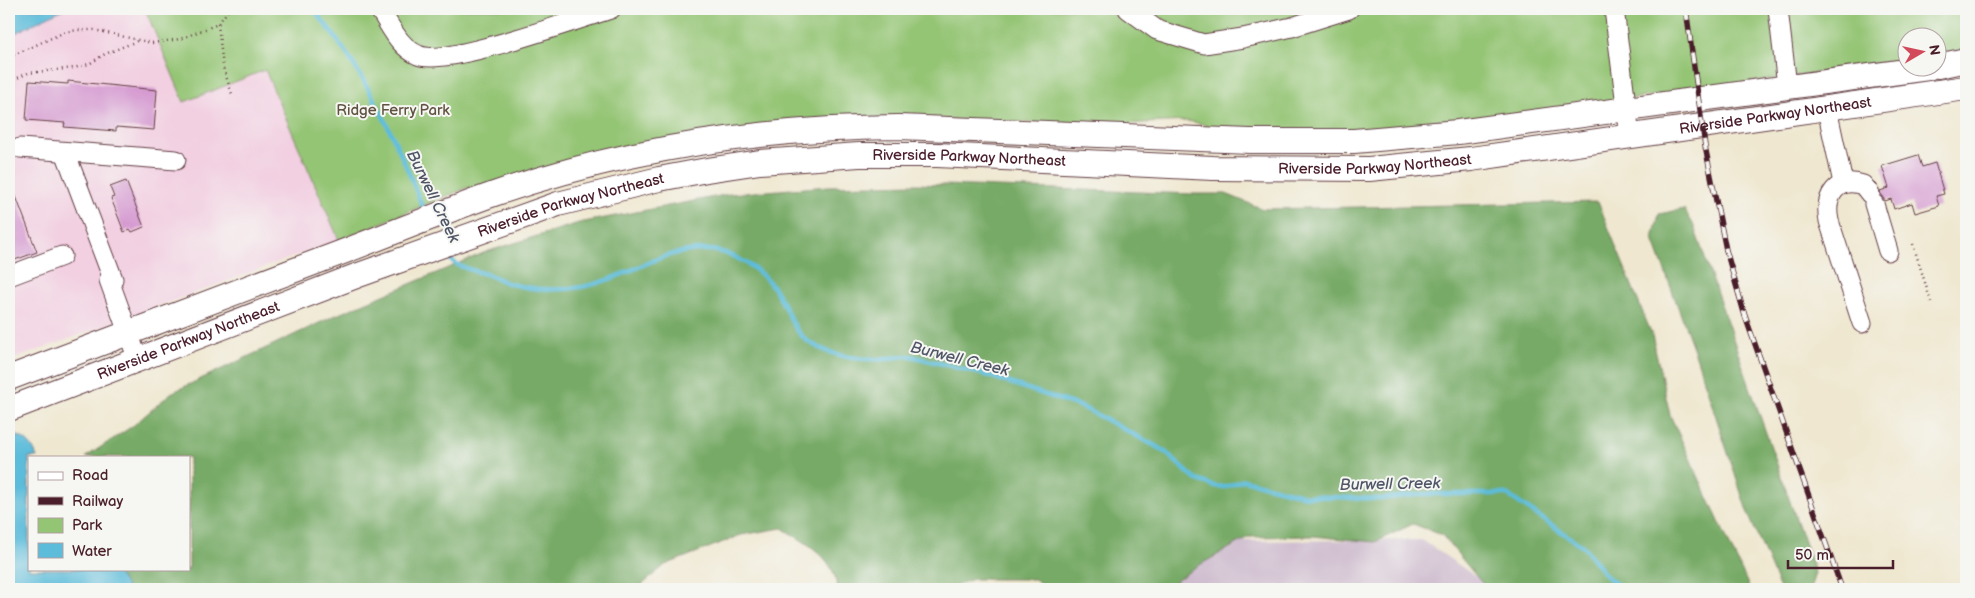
<svg xmlns="http://www.w3.org/2000/svg" width="1975" height="598" viewBox="0 0 1975 598" font-family="'Balsamiq Sans',sans-serif">
	<style>
		.built { fill: #f2cfe1 }
		.industrial { fill: #cfbdcf }
		.green { fill: #94c574; stroke: #6f7250 }
		.forest { fill: #7a6; stroke: #606448 }
		.water { fill: #5cbcda; stroke: #536e82 }
		.lines { fill: none; stroke-linecap: round; stroke-linejoin: round }
		.stream { stroke: #5cbcda; stroke-width: 4.5 }
		.building { fill: #d69bd1 }
		.minor-casing { stroke: #633d44; stroke-width: 21 }
		.major-casing { stroke: #633d44; stroke-width: 26 }
		.path { stroke: #633d44; stroke-width: 2.5; stroke-dasharray: 1 4; stroke-linecap: butt }
		.minor { stroke: #fff; stroke-width: 19 }
		.major { stroke: #fff; stroke-width: 24 }
		.rail-casing { stroke: #4a1f2b; stroke-width: 5.5 }
		.rail { stroke: #f6f6f2; stroke-width: 4; stroke-dasharray: 11; stroke-linecap: butt }
		.labels { text-anchor: middle; stroke-width: 4; stroke-linejoin: round; paint-order: stroke }
		.park-label { font-size: 15px; fill: #605141; stroke: #f6f6f2 }
		.street-label { font-size: 15px; fill: #4a1f2b; stroke: #f6f6f2 }
		.water-label { font-size: 16px; font-style: italic; fill: #505668; stroke: #f6f6f2 }
	</style>
	<rect width="100%" height="100%" fill="#f6f6f2"/>
	<filter id="ink" filterUnits="userSpaceOnUse"><feTurbulence type="fractalNoise" baseFrequency=".02" numOctaves="2"/><feDisplacementMap in="SourceGraphic" scale="10" xChannelSelector="R" yChannelSelector="G"/><feConvolveMatrix kernelMatrix="1 2 1 2 8 2 1 2 1" color-interpolation-filters="sRGB"/></filter>
	<filter id="wash" filterUnits="userSpaceOnUse"><feTurbulence type="fractalNoise" baseFrequency=".0096" numOctaves="4" result="noise"/><feDisplacementMap in="SourceGraphic" scale="20" xChannelSelector="R" yChannelSelector="G"/><feGaussianBlur stdDeviation="1.12" result="paint"/><feColorMatrix in="noise" values="0 0 0 0 0 0 0 0 0 0 0 0 0 0 0 0 0 1.4 0 .05"/><feComposite in="paint" operator="in"/></filter>
	<g filter="url(#wash)">
		<rect width="100%" height="100%" fill="#efe7cf"/>
		<path class="built" d="M63,9H145L184,101L265,70L339,240L9,361V36Z"/>
		<path class="industrial" d="M1422,540L1494,589H1151L1219,541Z"/>
		<path class="green" d="M145,9H1966V49L1938,55V38H1908L1907,60L1452,124L1331,132L1210,129L1203,124L1187,121L1098,125L886,117L469,195V187L339,240L265,70L184,102Z"/>
		<g class="forest">
			<path d="M916,184L1193,194H1226L1263,209L1598,202L1652,335L1670,415L1750,589H1487L1442,535L1413,524L1375,542L1313,536L1249,537L1194,568L1165,589H1047L1035,579H973L947,589H838C833,555 808,545 782,528L741,535L665,565L637,589H110L96,569H189V457H86L134,425L171,393L334,316L486,252L579,223L730,194L829,186Z"/>
			<path d="M1684,209L1693,224L1815,573L1810,589H1780L1747,511L1695,353L1653,239L1659,214Z"/>
		</g>
		<g class="water">
			<path d="M9,9H63L9,36Z"/>
			<path d="M9,434C24,436 32,443 37,457H29V569H115L128,589H9Z"/>
		</g>
		<g class="lines">
			<g class="stream">
				<path d="M313,9C364,69 396,138 424,211"/>
				<path d="M444,252C455,268 469,269 486,274C493,276 500,280 507,283C540,292 575,292 607,280C641,268 661,252 700,250C731,248 766,271 780,298C789,314 795,335 812,344C834,357 861,360 885,359C896,358 904,354 915,357L986,375L1082,407L1163,450L1195,479L1214,486L1225,487L1244,480L1306,496L1379,499L1423,494H1506L1584,547L1605,575L1623,589"/>
			</g>
		</g>
		<g id="blocks">
			<g class="building">
				<path d="M29,81L68,84V81L157,90L154,130L116,127V131L64,127L65,123L26,120Z"/>
				<path d="M1918,155L1922,167L1935,163L1944,194L1936,196L1939,206L1915,213L1912,203L1894,209L1891,199L1885,201L1881,195L1880,191L1889,188L1882,166Z"/>
				<path d="M9,178L37,252L9,262Z"/>
				<path d="M126,181L144,227L132,232L130,229L124,232L111,198L114,197L110,187Z"/>
			</g>
		</g>
	</g>
	<g filter="url(#ink)">
		<use href="#blocks" fill-opacity="0" stroke="#633d44" stroke-width="1"/>
		<g class="lines">
			<g class="minor-casing">
				<g id="minor">
					<path d="M379,9C391,26 398,46 418,55C444,68 577,19 611,9"/>
					<path d="M1128,9L1157,30L1204,44L1243,38L1292,27L1349,9"/>
					<path d="M1614,9L1630,137"/>
					<path d="M1778,9L1787,86"/>
					<path d="M1827,109L1843,183"/>
					<path d="M20,148L176,160"/>
					<path d="M65,152L113,279"/>
					<path d="M1874,204L1888,251"/>
					<path d="M9,276L62,256"/>
					<path d="M109,280L138,360"/>
					<path d="M1862,323L1829,221C1824,197 1836,176 1863,185L1870,194"/>
				</g>
			</g>
			<g class="major-casing">
				<g id="major">
					<path d="M1938,66L1966,60"/>
					<path d="M9,378C114,338 219,299 324,259C381,238 437,214 494,194C624,149 762,128 899,127L1250,141H1354L1458,132L1928,68"/>
					<path id="s1" d="M9,409L356,276L558,204L659,179L707,170L760,162L859,155H937L1213,168L1369,169L1471,159L1966,88"/>
				</g>
			</g>
			<g class="path">
				<path d="M218,24L223,67L232,94"/>
				<path d="M9,57L65,32L78,30H94L152,43L180,39L218,24L229,9"/>
				<path d="M9,82L28,73L74,68L89,64L105,54L137,41"/>
				<path d="M1913,244L1931,302"/>
			</g>
			<use href="#minor" class="minor"/>
			<use href="#major" class="major"/>
			<g class="rail-casing">
				<path id="rail" d="M1686,9L1705,146L1726,250L1745,316L1842,589"/>
			</g>
			<use href="#rail" class="rail"/>
		</g>
	</g>
	<g class="labels">
		<g class="park-label">
			<text x="393" y="115">Ridge Ferry Park</text>
		</g>
		<g class="street-label">
			<text dy="5" stroke="none"><textPath href="#s1" startOffset="1812">Riverside Parkway Northeast</textPath></text>
			<text dy="5" stroke="none"><textPath href="#s1" startOffset="1002">Riverside Parkway Northeast</textPath></text>
			<text dy="5" stroke="none"><textPath href="#s1" startOffset="1408">Riverside Parkway Northeast</textPath></text>
			<text dy="5" stroke="none"><textPath href="#s1" startOffset="598">Riverside Parkway Northeast</textPath></text>
			<text dy="5" stroke="none"><textPath href="#s1" startOffset="192">Riverside Parkway Northeast</textPath></text>
		</g>
		<g class="water-label">
			<text transform="translate(434 196) rotate(64)" y="6">Burwell Creek</text>
			<text transform="translate(960 358) rotate(14)" y="6">Burwell Creek</text>
			<text transform="translate(1390 483) rotate(-1)" y="6">Burwell Creek</text>
		</g>
	</g>
	<rect width="1975" height="598" fill="none" stroke="#f6f6f2" stroke-width="30"/>
	<rect x="28" y="456" width="162" height="115" fill="#f6f6f2" stroke="#b1a0a2"/>
	<rect x="38" y="472" width="25" height="8" fill="#ffffff" stroke="#b1a0a2"/>
	<text x="72" y="480" font-size="15" fill="#4a1f2b">Road</text>
	<rect x="38" y="497" width="25" height="8" fill="#4a1f2b" stroke="#b1a0a2"/>
	<text x="72" y="506" font-size="15" fill="#4a1f2b">Railway</text>
	<rect x="38" y="518" width="25" height="15" fill="#94c574" stroke="#b1a0a2"/>
	<text x="72" y="530" font-size="15" fill="#4a1f2b">Park</text>
	<rect x="38" y="543" width="25" height="15" fill="#5cbcda" stroke="#b1a0a2"/>
	<text x="72" y="556" font-size="15" fill="#4a1f2b">Water</text>
	<g transform="translate(1922 52) rotate(81)"><circle r="24" fill="#f6f6f2" stroke="#b1a0a2"/>
	<path d="M0-4L9 19L0 12L-9 19Z" fill="#d1495b"/>
	<text y="-8" font-size="14" font-weight="bold" text-anchor="middle" fill="#4a1f2b">N</text>
	</g>
	<path d="M1788 560v8h105v-8" fill="none" stroke="#4a1f2b" stroke-width="2.5"/>
	<text x="1795" y="560" font-size="15" fill="#4a1f2b" stroke="#f6f6f2" stroke-width="4" paint-order="stroke">50 m</text>
</svg>
